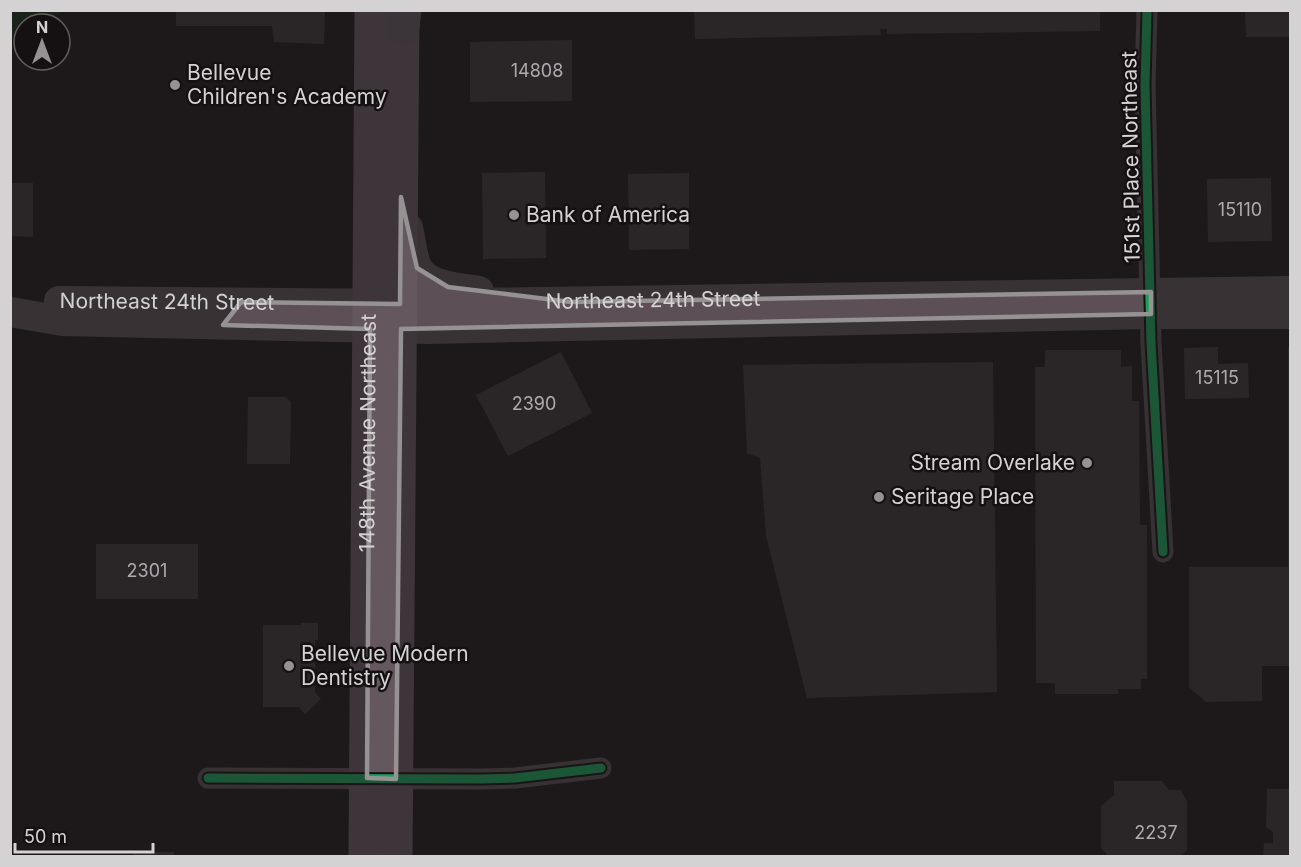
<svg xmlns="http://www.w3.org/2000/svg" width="1301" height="867" viewBox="0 0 1301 867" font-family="Inter,sans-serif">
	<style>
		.green { fill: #1a2f18 }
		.building { fill: #3b3437 }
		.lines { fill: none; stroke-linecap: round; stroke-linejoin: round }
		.street { stroke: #584e53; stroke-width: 21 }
		.secondary { stroke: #5c5056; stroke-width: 30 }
		.primary { stroke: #64575e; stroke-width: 33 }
		.highway { stroke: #61545b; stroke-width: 33 }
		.cycleway-casing { stroke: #151012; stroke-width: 13 }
		.cycleway { stroke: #1a9f57; stroke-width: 9 }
		.marked { fill: none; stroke: #959293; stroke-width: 4.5; stroke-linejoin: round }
		.poi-dot { fill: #959293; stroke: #151012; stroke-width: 2 }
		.labels { text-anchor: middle; stroke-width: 5; stroke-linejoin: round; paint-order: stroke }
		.number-label { font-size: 18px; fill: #aeaaad }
		.poi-label { font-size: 21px; fill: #d5d2d4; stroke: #151012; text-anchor: start }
		.street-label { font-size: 21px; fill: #d5d2d4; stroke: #151012 }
	</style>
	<rect width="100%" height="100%" fill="#1d1a1b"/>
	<path class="green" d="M11,10H63V11L39,24H24V32L11,40Z"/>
	<g class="building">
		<path d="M176,10H325L324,44L274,42L272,26H176Z"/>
		<path d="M694,10H1100V31L887,34V29H880L881,35L695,39Z"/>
		<path d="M1245,10H1290V37H1246Z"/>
		<path d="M572,40V101L470,102V42Z"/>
		<path d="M545,172L546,258L483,259L482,173Z"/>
		<path d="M689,173V249L629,250L628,174Z"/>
		<path d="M1271,178L1272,241L1208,242L1207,179Z"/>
		<path d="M10,183H33V237L10,236Z"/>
		<path d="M1218,347V364L1248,363L1249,398L1185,399L1184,348Z"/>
		<path d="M1288,347H1290V666H1262V701L1206,702L1189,687V567H1288Z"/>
		<path d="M1045,350H1121V367L1132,366V401H1139L1140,525H1147V679H1141V689H1118V694H1055V683H1036L1035,367H1045Z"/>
		<path d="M561,352L592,413L508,456L476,395Z"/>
		<path d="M993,362L997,692L807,698L766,536L760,458L747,453L743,365Z"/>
		<path d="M248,397H286L291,402L290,464H247Z"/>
		<rect x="96" y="544" width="102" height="55"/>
		<path d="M301,623H318V640H315V692L321,699L305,714L299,707H263V625H301Z"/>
		<path d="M1114,781H1162L1169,790H1181L1187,802V850L1181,856H1108L1101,848V806L1114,795Z"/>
		<path d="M1267,789H1290V856H1263L1264,843H1273V832L1266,827Z"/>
		<rect x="133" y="852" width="41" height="4"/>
	</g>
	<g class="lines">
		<g class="street">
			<path d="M1147,10L1145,85L1151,343L1163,552"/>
			<path d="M208,778L481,779L515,778L601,768"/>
		</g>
		<g class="secondary">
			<path d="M408,228C411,240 412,256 417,267C427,287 460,288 479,291"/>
			<path id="s1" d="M59,301L400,304L1290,291"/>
			<path d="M10,312L63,321L428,329L1151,314H1290"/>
		</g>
		<g class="primary">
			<path id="s2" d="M365,856L371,10"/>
			<path d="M396,856L403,10"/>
		</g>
		<path class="highway" d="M403,27L405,10"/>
		<g class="cycleway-casing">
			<g id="cycleway">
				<path d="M1147,10L1145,85L1151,343L1163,552"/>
				<path d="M208,778L481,779L515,778L601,768"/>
			</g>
		</g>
		<use href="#cycleway" class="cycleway"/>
	</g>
	<path d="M0 0H1301V867H0ZM401,197L417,268L448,287L571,302L1151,292V314L401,329L396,779L367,778L370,329L223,325L241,302L400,304Z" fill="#1d1a1b" fill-opacity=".55" fill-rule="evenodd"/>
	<path class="marked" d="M401,197L417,268L448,287L571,302L1151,292V314L401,329L396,779L367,778L370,329L223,325L241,302L400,304Z"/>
	<g class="poi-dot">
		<circle cx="175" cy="85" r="6"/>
		<circle cx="514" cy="215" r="6"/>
		<circle cx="1087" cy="463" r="6"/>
		<circle cx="879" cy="497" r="6"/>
		<circle cx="289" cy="666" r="6"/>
	</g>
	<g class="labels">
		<g class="number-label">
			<text x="537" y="77">14808</text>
			<text x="1240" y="216">15110</text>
			<text x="1217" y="384">15115</text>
			<text x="534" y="410">2390</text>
			<text x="147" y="577">2301</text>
			<text x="1156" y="839">2237</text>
		</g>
		<g class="poi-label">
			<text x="187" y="80">Bellevue<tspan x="187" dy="24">Children's Academy</tspan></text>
			<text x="526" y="222">Bank of America</text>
			<text x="1075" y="470" text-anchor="end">Stream Overlake</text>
			<text x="891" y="504">Seritage Place</text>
			<text x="301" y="661">Bellevue Modern<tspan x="301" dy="24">Dentistry</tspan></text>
		</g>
		<g class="street-label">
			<text transform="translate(1131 157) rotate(-91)" y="7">151st Place Northeast</text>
			<text dy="7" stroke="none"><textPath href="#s1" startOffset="594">Northeast 24th Street</textPath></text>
			<text dy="7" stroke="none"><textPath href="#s1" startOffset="108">Northeast 24th Street</textPath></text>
			<text dy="7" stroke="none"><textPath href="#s2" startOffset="423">148th Avenue Northeast</textPath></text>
		</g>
	</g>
	<rect width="1301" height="867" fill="none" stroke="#d5d2d4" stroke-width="24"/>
	<g transform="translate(42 42)"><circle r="28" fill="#151012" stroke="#625e60" stroke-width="1.5"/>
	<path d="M0-4.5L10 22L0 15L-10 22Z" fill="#959293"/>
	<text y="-9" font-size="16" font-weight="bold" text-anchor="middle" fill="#d5d2d4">N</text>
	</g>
	<path d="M15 843v9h138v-9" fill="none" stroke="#d5d2d4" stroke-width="3"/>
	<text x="24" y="843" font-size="18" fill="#d5d2d4" stroke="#151012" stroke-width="4.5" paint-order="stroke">50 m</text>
</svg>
